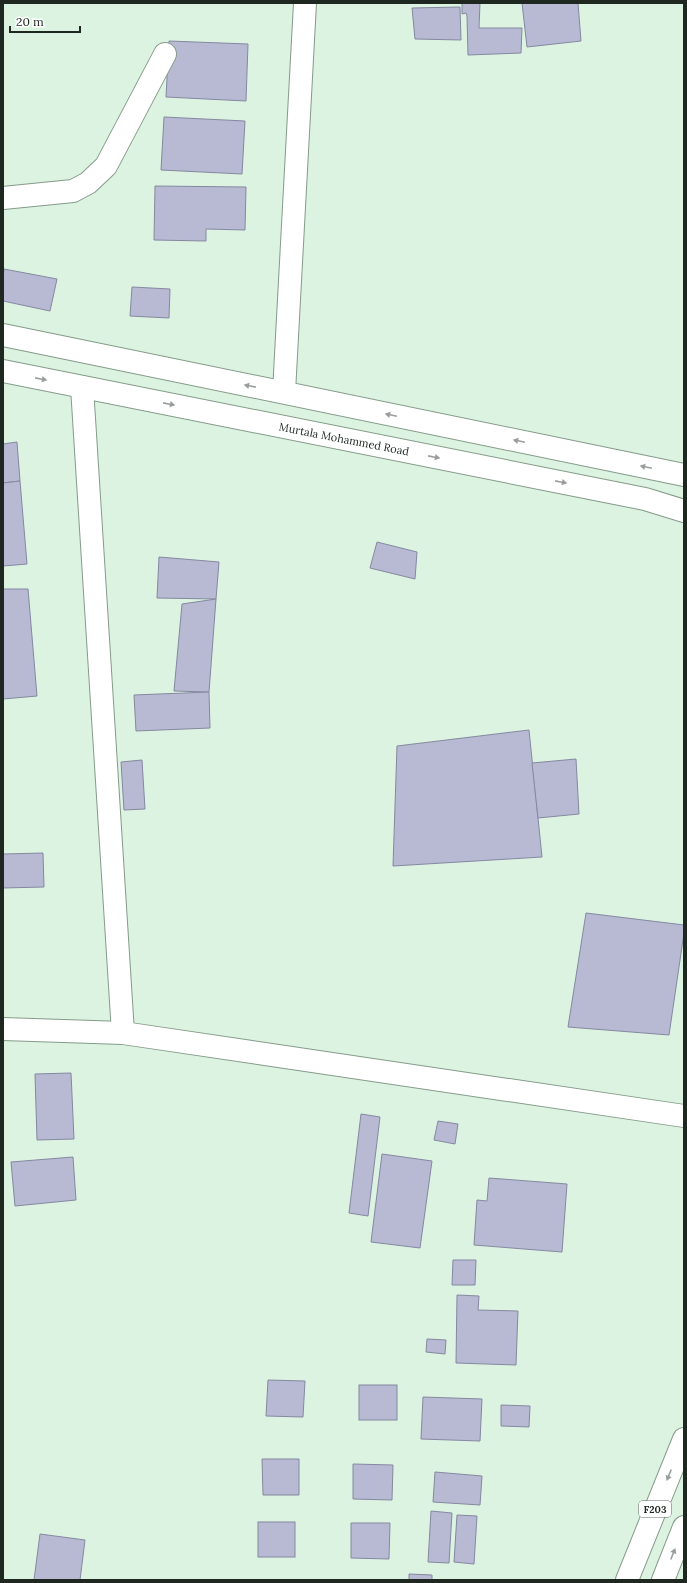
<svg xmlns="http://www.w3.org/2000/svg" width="687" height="1583" viewBox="0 0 687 1583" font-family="Lora,serif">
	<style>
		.building { fill: #b8bad4; stroke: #8588a0 }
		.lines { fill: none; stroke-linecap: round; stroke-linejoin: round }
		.minor-casing { stroke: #859b8a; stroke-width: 24 }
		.major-casing { stroke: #859b8a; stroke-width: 24 }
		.minor { stroke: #fff; stroke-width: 22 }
		.major { stroke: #fff; stroke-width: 22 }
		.oneway { fill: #9a9e9b }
		.labels { text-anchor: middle; stroke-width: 4; stroke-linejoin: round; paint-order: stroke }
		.shield { fill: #fff; stroke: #626863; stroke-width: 1 }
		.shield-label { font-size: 10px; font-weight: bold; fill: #1e2720 }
		.street-label { font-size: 11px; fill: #1e2720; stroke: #fff }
	</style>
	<rect width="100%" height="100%" fill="#dbf3e0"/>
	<g class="building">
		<path d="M462,3H480L479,28H522L521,53L468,55L467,16L466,13L462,14Z"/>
		<path d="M522,3H578L581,41L527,47Z"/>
		<path d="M460,7L461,40L415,39L412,8Z"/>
		<path d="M169,41L248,44L246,101L166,97Z"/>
		<path d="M164,117L245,121L242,174L161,170Z"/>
		<path d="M155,186L246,187L245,230L206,229V241L154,240Z"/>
		<path d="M4,269L57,279L50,311L3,301V276Z"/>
		<path d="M132,287L170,289L169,318L130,316Z"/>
		<path d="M17,442L20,481L3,483V444Z"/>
		<path d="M20,481L27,564L3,566V483Z"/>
		<path d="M377,542L417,552L415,579L370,568Z"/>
		<path d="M159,557L219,562L216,599L157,598Z"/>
		<path d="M3,589H28L37,696L3,699Z"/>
		<path d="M216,599L209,692L174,691L182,604Z"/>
		<path d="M209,692L210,728L136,731L134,695Z"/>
		<path d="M529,730L542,857L393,866L397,746Z"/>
		<path d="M576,759L579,814L538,818L532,763Z"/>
		<path d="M142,760L145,809L124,810L121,762Z"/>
		<path d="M43,853L44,887L3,888V854Z"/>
		<path d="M586,913L684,925V933L669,1035L568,1027Z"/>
		<path d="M71,1073L74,1139L37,1140L35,1074Z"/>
		<path d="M361,1114L380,1117L368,1216L349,1213Z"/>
		<path d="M438,1121L458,1124L455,1144L434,1140Z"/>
		<path d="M382,1154L432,1161L420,1248L371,1242Z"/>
		<path d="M73,1157L76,1200L15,1206L11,1162Z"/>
		<path d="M489,1178L567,1184L562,1252L474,1245L477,1200L487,1201Z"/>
		<path d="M453,1260H476L475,1285H452Z"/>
		<path d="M457,1295L479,1296L478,1310L518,1311L516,1365L456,1363Z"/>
		<path d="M427,1339L446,1340L445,1354L426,1352Z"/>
		<path d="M268,1380L305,1381L303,1417L266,1416Z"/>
		<rect x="359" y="1385" width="38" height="35"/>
		<path d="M423,1397L482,1399L480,1441L421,1439Z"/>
		<path d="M501,1405L530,1406L529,1427L501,1426Z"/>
		<path d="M262,1459H299V1495H263Z"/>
		<path d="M353,1464L393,1465L392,1500L353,1499Z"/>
		<path d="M435,1472L482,1476L480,1505L433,1502Z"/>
		<path d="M431,1511L452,1513L449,1563L428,1562Z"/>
		<path d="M457,1515L477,1516L474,1564L454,1562Z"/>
		<rect x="258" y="1522" width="37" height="35"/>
		<path d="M351,1523H390L389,1559L351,1558Z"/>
		<path d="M40,1534L85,1540L80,1580H34Z"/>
		<path d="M409,1574L432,1575V1580H409Z"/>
	</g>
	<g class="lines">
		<g class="minor-casing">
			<g id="minor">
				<path d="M3,198L73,191L88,183L106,166L165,54"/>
				<path d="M82,387L123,1033"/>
				<path d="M284,392L305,3"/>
				<path d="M3,1029L123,1033L684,1116"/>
			</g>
		</g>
		<g class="major-casing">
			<g id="major">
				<path d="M3,335L684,475"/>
				<path d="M3,371L645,499L684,511"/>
				<path d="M627,1580L684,1439"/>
				<path d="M663,1580L684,1527"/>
			</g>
		</g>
		<use href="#minor" class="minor"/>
		<use href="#major" class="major"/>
	</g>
	<defs><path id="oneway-solid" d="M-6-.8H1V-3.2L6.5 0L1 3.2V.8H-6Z"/></defs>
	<g class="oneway">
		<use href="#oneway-solid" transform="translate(41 379) rotate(11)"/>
		<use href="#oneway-solid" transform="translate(250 386) rotate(-169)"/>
		<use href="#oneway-solid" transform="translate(169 404) rotate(11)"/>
		<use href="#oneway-solid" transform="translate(391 415) rotate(-168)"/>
		<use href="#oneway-solid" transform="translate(519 441) rotate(-168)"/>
		<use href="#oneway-solid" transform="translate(434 457) rotate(11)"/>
		<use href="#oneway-solid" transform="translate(646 467) rotate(-168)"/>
		<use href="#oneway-solid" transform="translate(561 482) rotate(11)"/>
		<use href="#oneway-solid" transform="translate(669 1475) rotate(112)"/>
		<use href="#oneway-solid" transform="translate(673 1554) rotate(-68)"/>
	</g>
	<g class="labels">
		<rect class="shield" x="639" y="1501" width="32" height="16" rx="3"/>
		<g class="shield-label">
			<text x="655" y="1513">F203</text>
		</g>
		<g class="street-label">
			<text transform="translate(344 439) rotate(11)" y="4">Murtala Mohammed Road</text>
		</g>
	</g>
	<rect width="687" height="1583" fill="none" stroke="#1e2720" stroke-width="8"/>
	<path d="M10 26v6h70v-6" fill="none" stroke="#1e2720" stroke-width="2"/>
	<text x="16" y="26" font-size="12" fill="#1e2720" stroke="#ffffff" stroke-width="3" paint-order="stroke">20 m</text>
</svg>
